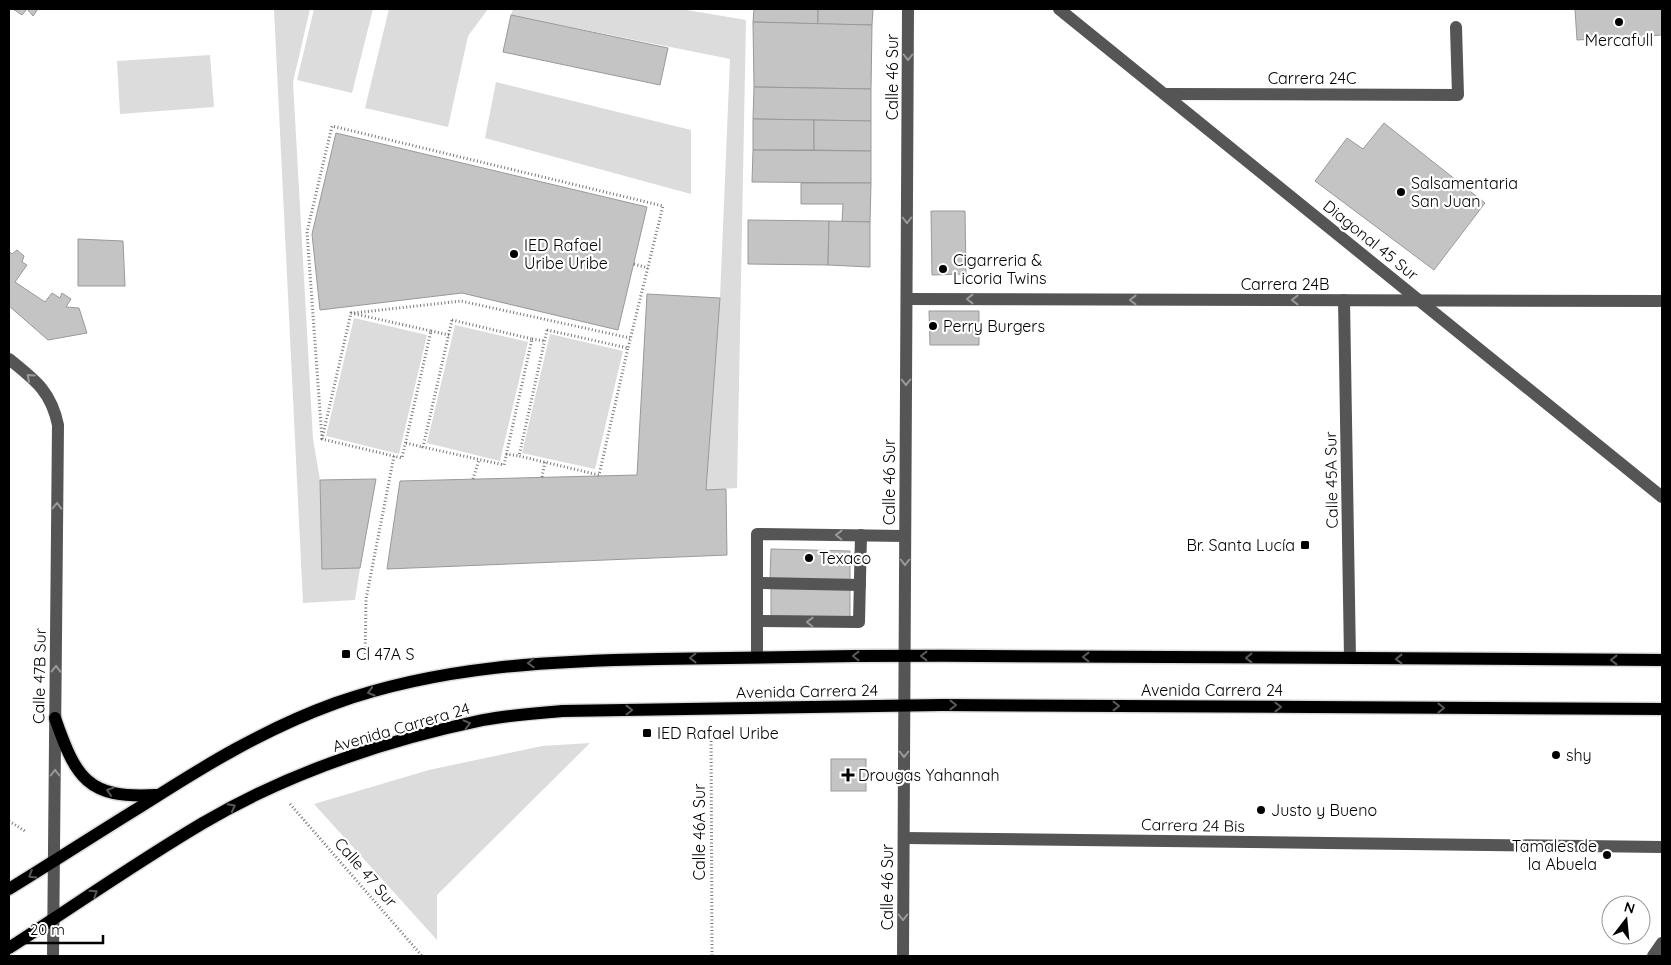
<svg xmlns="http://www.w3.org/2000/svg" width="1671" height="965" viewBox="0 0 1671 965" font-family="Quicksand,sans-serif">
	<style>
		.green { fill: #dcdcdc }
		.building { fill: #c4c4c4; stroke: #999 }
		.lines { fill: none; stroke-linecap: round; stroke-linejoin: round }
		.major-casing { stroke: #dbdbdb; stroke-width: 15 }
		.path { stroke: #777; stroke-width: 3; stroke-dasharray: 1 2.5; stroke-linecap: butt }
		.minor { stroke: #555; stroke-width: 12 }
		.major { stroke: #000; stroke-width: 12 }
		.oneway { stroke: #999 }
		.oneway2 { stroke: #595959 }
		.poi-dot { fill: #000; stroke: #fff; stroke-width: 2 }
		.labels { text-anchor: middle; stroke-width: 4.5; stroke-linejoin: round; paint-order: stroke }
		.poi-label { font-size: 16px; fill: #000; stroke: #fff; text-anchor: start }
		.street-label { font-size: 16px; fill: #000; stroke: #fff }
	</style>
	<rect width="100%" height="100%" fill="#fff"/>
	<g class="green">
		<path d="M274,9H310L293,82L313,439L320,480L322,568H360L355,600L303,603Z"/>
		<path d="M314,9H373L352,93L297,80Z"/>
		<path d="M389,9H488L468,36L448,127L365,108Z"/>
		<path d="M513,9H681L746,20L737,488L706,490L720,298L730,59L511,15Z"/>
		<path d="M210,55L214,107L120,114L117,61Z"/>
		<path d="M496,82L691,130V194L485,138Z"/>
		<path d="M354,318L427,335L399,454L326,436Z"/>
		<path d="M455,325L528,342L500,461L427,443Z"/>
		<path d="M550,334L623,351L595,469L522,453Z"/>
		<path d="M590,743L437,895V940L314,804L429,770L542,746Z"/>
	</g>
	<g class="building">
		<path d="M13,9H38L33,16L27,9L22,15Z"/>
		<path d="M754,9H818V24L753,22Z"/>
		<path d="M818,9H873L872,25L818,24Z"/>
		<path d="M1575,9H1662V35L1577,40Z"/>
		<path d="M511,15L668,48L660,85L503,52Z"/>
		<path d="M753,22L872,25L871,89L754,87Z"/>
		<path d="M754,87L871,89V121L753,119Z"/>
		<path d="M753,119L814,120V150H753Z"/>
		<path d="M814,120L871,121V151L814,150Z"/>
		<path d="M1384,123L1485,203L1434,270L1315,181L1347,138L1363,149Z"/>
		<path d="M336,133L647,207L618,330L462,293L320,310L312,234Z"/>
		<path d="M753,150L871,151V183L752,182Z"/>
		<path d="M801,183H871L870,222H842L843,204H801Z"/>
		<path d="M931,211H965L966,274L932,275Z"/>
		<path d="M748,220L829,221L828,265L748,264Z"/>
		<path d="M829,221L870,222V267L828,265Z"/>
		<path d="M78,239L123,241L125,286H78Z"/>
		<path d="M17,250L24,256L22,262L27,265L15,282L45,302L52,293L60,298L62,293L71,299L66,307L79,308L87,333L48,340L9,306V251L12,254Z"/>
		<path d="M647,294L720,298L706,490L726,489L727,555L387,569L400,481L637,475Z"/>
		<path d="M929,311H979V345H930Z"/>
		<path d="M376,479L360,568L322,569L320,480Z"/>
		<path d="M771,549L850,551V580L770,579Z"/>
		<path d="M771,587L850,588V617L771,616Z"/>
		<rect x="831" y="759" width="35" height="32"/>
	</g>
	<g class="lines">
		<g class="major-casing">
			<g id="major">
				<path d="M55,718C76,778 87,799 156,795"/>
				<path d="M9,889C53,862 96,834 140,807C204,766 264,729 336,703C440,666 549,661 658,659C724,658 790,657 855,656C1124,655 1393,659 1662,660"/>
				<path d="M9,948C74,906 137,862 203,823C288,773 387,740 483,720C509,715 536,713 562,711L942,705L1662,709"/>
			</g>
		</g>
		<g class="path">
			<path d="M634,264L648,268"/>
			<path d="M351,313L431,331L402,458L322,439Z"/>
			<path d="M354,313L461,301L630,338"/>
			<path d="M452,320L532,339L504,465L423,447Z"/>
			<path d="M547,330L628,348L599,475L519,456Z"/>
			<path d="M431,331L449,335"/>
			<path d="M532,339L545,341"/>
			<path d="M322,439L307,232L332,126L663,206L628,348"/>
			<path d="M406,443L423,447"/>
			<path d="M506,454L519,456"/>
			<path d="M542,477L545,462"/>
			<path d="M473,479L479,460"/>
			<path d="M365,661L366,599L394,456"/>
			<path d="M711,727L712,956"/>
			<path d="M290,804L422,956"/>
			<path d="M9,821L25,831"/>
		</g>
		<g class="minor">
			<path d="M1059,9L1662,497"/>
			<path d="M1165,94L1458,95L1456,27"/>
			<path d="M907,299L1662,301"/>
			<path d="M1344,300L1350,658"/>
			<path d="M9,359C35,380 51,391 58,425L53,956"/>
			<path d="M757,583L860,585"/>
			<path d="M757,621L859,622L861,535"/>
			<path d="M757,657V534L905,536"/>
			<path d="M904,838L1662,847"/>
			<path d="M903,956L908,9"/>
			<path d="M1653,956L1662,943"/>
		</g>
		<use href="#major" class="major"/>
	</g>
	<defs><path id="oneway-chevron" d="M-2-3.5L2.5 0L-2 3.5" fill="none" stroke-width="1.6" stroke-linecap="round" stroke-linejoin="round" transform="scale(1.25)"/></defs>
	<g class="oneway">
		<use href="#oneway-chevron" transform="translate(908 57) rotate(90)"/>
		<use href="#oneway-chevron" transform="translate(907 220) rotate(90)"/>
		<use href="#oneway-chevron" transform="translate(970 299) rotate(-180)"/>
		<use href="#oneway-chevron" transform="translate(1133 300) rotate(-180)"/>
		<use href="#oneway-chevron" transform="translate(1295 300) rotate(-180)"/>
		<use href="#oneway-chevron" transform="translate(30 377) rotate(-138)"/>
		<use href="#oneway-chevron" transform="translate(906 382) rotate(90)"/>
		<use href="#oneway-chevron" transform="translate(57 506) rotate(-89)"/>
		<use href="#oneway-chevron" transform="translate(839 535) rotate(-179)"/>
		<use href="#oneway-chevron" transform="translate(905 562) rotate(90)"/>
		<use href="#oneway-chevron" transform="translate(810 622) rotate(-179)"/>
		<use href="#oneway-chevron" transform="translate(56 669) rotate(-89)"/>
		<use href="#oneway-chevron" transform="translate(904 754) rotate(90)"/>
		<use href="#oneway-chevron" transform="translate(55 773) rotate(-90)"/>
		<use href="#oneway-chevron" transform="translate(903 917) rotate(90)"/>
	</g>
	<g class="oneway2">
		<use href="#oneway-chevron" transform="translate(856 656) rotate(180)"/>
		<use href="#oneway-chevron" transform="translate(924 656) rotate(180)"/>
		<use href="#oneway-chevron" transform="translate(1086 657) rotate(-180)"/>
		<use href="#oneway-chevron" transform="translate(693 658) rotate(179)"/>
		<use href="#oneway-chevron" transform="translate(1249 658) rotate(-180)"/>
		<use href="#oneway-chevron" transform="translate(1399 659) rotate(-180)"/>
		<use href="#oneway-chevron" transform="translate(1614 660) rotate(-180)"/>
		<use href="#oneway-chevron" transform="translate(531 663) rotate(177)"/>
		<use href="#oneway-chevron" transform="translate(371 692) rotate(164)"/>
		<use href="#oneway-chevron" transform="translate(953 705)"/>
		<use href="#oneway-chevron" transform="translate(1116 706)"/>
		<use href="#oneway-chevron" transform="translate(1278 707)"/>
		<use href="#oneway-chevron" transform="translate(1441 708)"/>
		<use href="#oneway-chevron" transform="translate(629 710) rotate(-1)"/>
		<use href="#oneway-chevron" transform="translate(467 724) rotate(-14)"/>
		<use href="#oneway-chevron" transform="translate(110 791) rotate(-162)"/>
		<use href="#oneway-chevron" transform="translate(232 807) rotate(-28)"/>
		<use href="#oneway-chevron" transform="translate(32 875) rotate(148)"/>
		<use href="#oneway-chevron" transform="translate(94 893) rotate(-33)"/>
	</g>
	<g class="poi-dot">
		<circle cx="1619" cy="22" r="5"/>
		<circle cx="1401" cy="192" r="5"/>
		<circle cx="514" cy="254" r="5"/>
		<circle cx="943" cy="269" r="5"/>
		<circle cx="933" cy="326" r="5"/>
		<rect x="1300" y="540" width="10" height="10" rx="2.5"/>
		<circle cx="809" cy="558" r="5"/>
		<rect x="341" y="649" width="10" height="10" rx="2.5"/>
		<rect x="642" y="728" width="10" height="10" rx="2.5"/>
		<circle cx="1556" cy="755" r="5"/>
		<path d="M845.5 767.5h5v5h5v5h-5v5h-5v-5h-5v-5h5z"/>
		<circle cx="1261" cy="810" r="5"/>
		<circle cx="1607" cy="855" r="5"/>
	</g>
	<g class="labels">
		<g class="poi-label">
			<text x="1619" y="46" text-anchor="middle">Mercafull</text>
			<text x="1411" y="189">Salsamentaria<tspan x="1411" dy="18">San Juan</tspan></text>
			<text x="524" y="251">IED Rafael<tspan x="524" dy="18">Uribe Uribe</tspan></text>
			<text x="953" y="266">Cigarreria &amp;<tspan x="953" dy="18">Licoria Twins</tspan></text>
			<text x="943" y="332">Perry Burgers</text>
			<text x="1295" y="551" text-anchor="end">Br. Santa Lucía</text>
			<text x="819" y="564">Texaco</text>
			<text x="356" y="660">Cl 47A S</text>
			<text x="657" y="739">IED Rafael Uribe</text>
			<text x="1566" y="761">shy</text>
			<text x="858" y="781">Drougas Yahannah</text>
			<text x="1271" y="816">Justo y Bueno</text>
			<text x="1597" y="852" text-anchor="end">Tamales de<tspan x="1597" dy="18">la Abuela</tspan></text>
		</g>
		<g class="street-label">
			<text transform="translate(892 77) rotate(-90)" y="6">Calle 46 Sur</text>
			<text x="1312" y="84">Carrera 24C</text>
			<text transform="translate(1371 240) rotate(39)" y="6">Diagonal 45 Sur</text>
			<text x="1285" y="290">Carrera 24B</text>
			<text transform="translate(1331 480) rotate(-91)" y="6">Calle 45A Sur</text>
			<text transform="translate(889 482) rotate(-90)" y="6">Calle 46 Sur</text>
			<text transform="translate(39 676) rotate(-89)" y="6">Calle 47B Sur</text>
			<text x="1212" y="696">Avenida Carrera 24</text>
			<text transform="translate(807 691) rotate(-1)" y="6">Avenida Carrera 24</text>
			<text transform="translate(401 727) rotate(-16)" y="6">Avenida Carrera 24</text>
			<text transform="translate(1193 825) rotate(1)" y="6">Carrera 24 Bis</text>
			<text transform="translate(699 832) rotate(-90)" y="6">Calle 46A Sur</text>
			<text transform="translate(366 872) rotate(49)" y="6">Calle 47 Sur</text>
			<text transform="translate(887 887) rotate(-90)" y="6">Calle 46 Sur</text>
		</g>
	</g>
	<rect width="1671" height="965" fill="none" stroke="#000000" stroke-width="20"/>
	<g transform="translate(1626 920) rotate(16)"><circle r="24" fill="#ffffff" stroke="#999999"/>
	<path d="M0-4L9 19L0 12L-9 19Z" fill="#000000"/>
	<text y="-8" font-size="14" font-weight="bold" text-anchor="middle" fill="#000000">N</text>
	</g>
	<path d="M22 935v8h81v-8" fill="none" stroke="#000000" stroke-width="2.5"/>
	<text x="30" y="935" font-size="15" fill="#000000" stroke="#ffffff" stroke-width="4" paint-order="stroke">20 m</text>
</svg>
